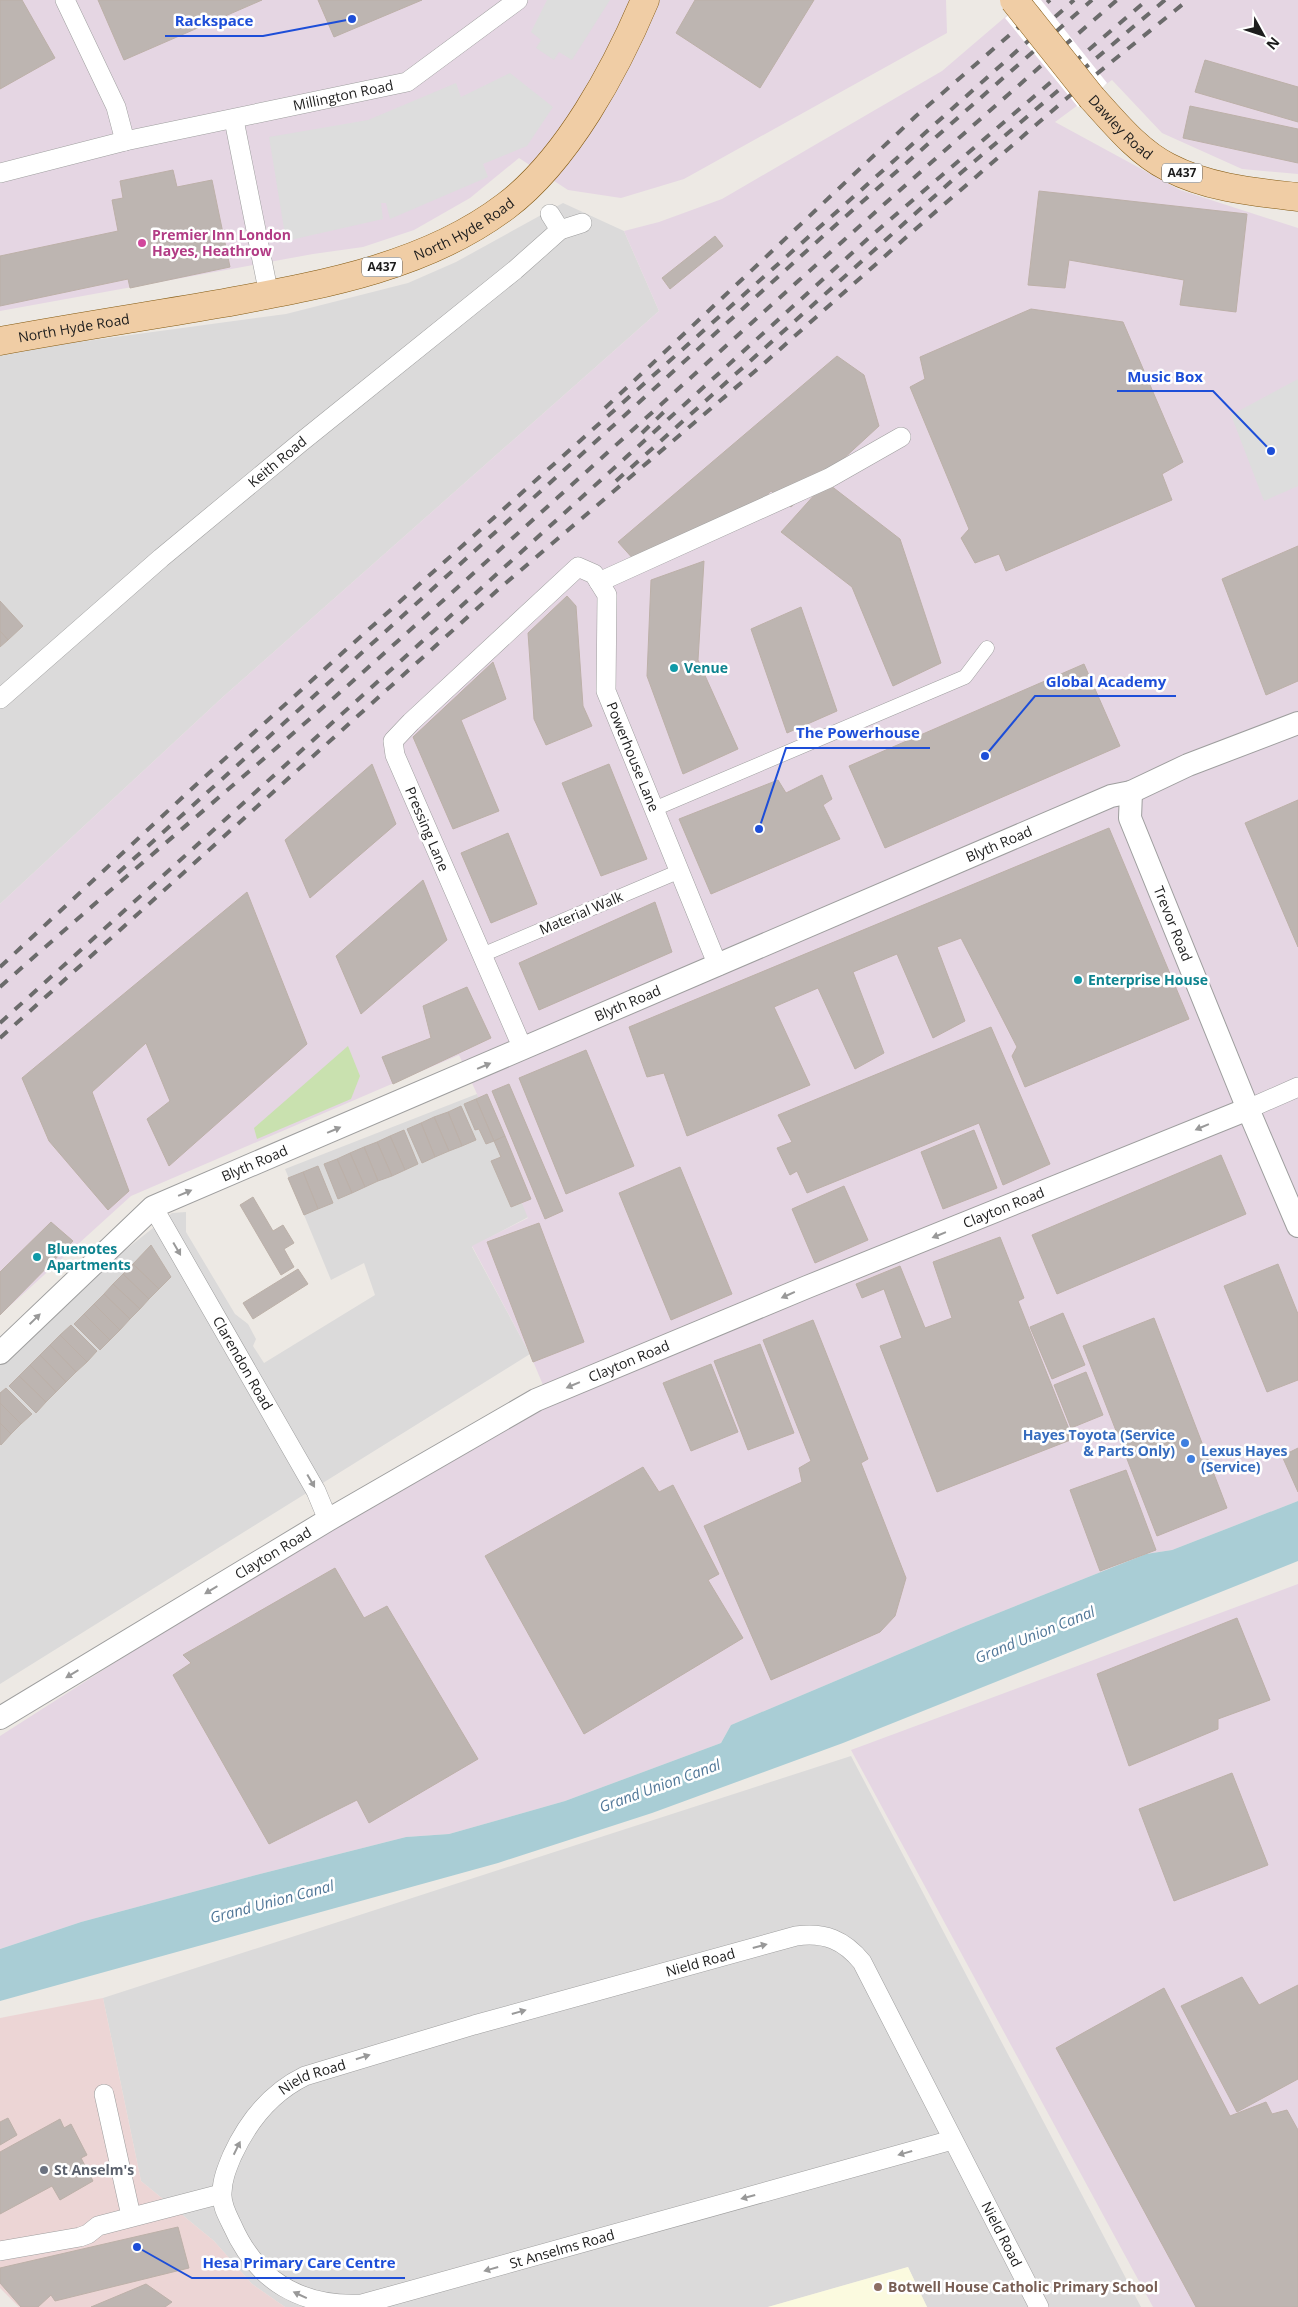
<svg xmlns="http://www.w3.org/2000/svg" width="1298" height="2307" viewBox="0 0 1298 2307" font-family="'Open Sans',sans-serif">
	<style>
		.residential { fill: #dbdada }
		.commercial { fill: #ecd5d5 }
		.industrial { fill: #e5d6e3 }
		.education { fill: #fbfadf }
		.grass { fill: #c9e1af }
		.parking { fill: #ddd }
		.water { fill: #a9cdd5 }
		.pier { fill: #fff }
		.building { fill: #bdb5b1; stroke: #bcb0a8 }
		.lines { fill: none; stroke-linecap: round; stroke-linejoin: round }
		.pedestrian-casing { stroke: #9e9e9e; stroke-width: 15 }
		.minor-casing { stroke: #9e9e9e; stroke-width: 20 }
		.tertiary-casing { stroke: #9e9e9e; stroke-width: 24 }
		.primary-casing { stroke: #845a12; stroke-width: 29 }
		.pedestrian { stroke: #fff; stroke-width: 14 }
		.minor { stroke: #fff; stroke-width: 19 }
		.tertiary { stroke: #fff; stroke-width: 22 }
		.primary { stroke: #f0cda5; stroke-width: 28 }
		.rail { stroke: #6b6b6b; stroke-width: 4; stroke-dasharray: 10 10; stroke-linecap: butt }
		.primary-bridge-casing { stroke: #845a12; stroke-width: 29; stroke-linecap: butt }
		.primary-bridge { stroke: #f0cda5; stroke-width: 28 }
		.oneway { fill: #999 }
		.hotel-dot { fill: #d1479c; stroke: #fff; stroke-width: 2 }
		.culture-dot { fill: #0f9aa8; stroke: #fff; stroke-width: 2 }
		.shop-dot { fill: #3f7fe0; stroke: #fff; stroke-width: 2 }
		.worship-dot { fill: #6b7280; stroke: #fff; stroke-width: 2 }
		.education-dot { fill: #8d6e63; stroke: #fff; stroke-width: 2 }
		.labels { text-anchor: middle; stroke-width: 5; stroke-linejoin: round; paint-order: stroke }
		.shield { fill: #fff; stroke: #616161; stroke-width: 1 }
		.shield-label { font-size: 12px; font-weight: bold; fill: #1d1d1d }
		.street-label { font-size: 14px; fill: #1d1d1d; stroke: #fff }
		.hotel-label { font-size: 14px; font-weight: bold; fill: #b23c85; stroke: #fff; text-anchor: start }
		.culture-label { font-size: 14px; font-weight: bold; fill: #0d838f; stroke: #fff; text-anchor: start }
		.shop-label { font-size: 14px; font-weight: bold; fill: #366cbe; stroke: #fff; text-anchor: end }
		.worship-label { font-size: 14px; font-weight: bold; fill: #5b616d; stroke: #fff; text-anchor: start }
		.education-label { font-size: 14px; font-weight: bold; fill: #785e54; stroke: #fff; text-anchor: start }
		.water-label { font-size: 15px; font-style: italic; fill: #527899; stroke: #fff }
		.leader { fill: none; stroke: #1d4ed8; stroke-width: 2 }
		.callout-dot { fill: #1d4ed8; stroke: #fff; stroke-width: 2 }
		.callout-label { font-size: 15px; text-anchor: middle; font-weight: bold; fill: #1d4ed8; stroke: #fff; stroke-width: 5; stroke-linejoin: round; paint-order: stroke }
	</style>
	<rect width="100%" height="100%" fill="#ede9e4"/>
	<g class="residential">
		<path d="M563,203L624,231L659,311L224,696L0,904V356L64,344L286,314L408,283L456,262Z"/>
		<path d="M477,1094L534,1214L472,1247L530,1354L0,1684V1365L124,1251L172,1213L186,1212V1232L235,1314L248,1324L256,1339L253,1346L264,1363L375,1295L364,1263L331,1280L285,1169Z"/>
		<path d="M851,1756L1141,2307H927L908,2267L768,2307H285L252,2284L214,2241L141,2181L103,1998Z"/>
	</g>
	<path class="commercial" d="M103,1998L141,2181L214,2241L252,2284L285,2307H19L0,2288V2018Z"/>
	<g class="industrial">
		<path d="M0,0H946L947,33L684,179L621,198L568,190L519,158L470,198L414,230L363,247L313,254L0,311Z"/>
		<path d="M1025,0H1298V174L1242,169L1162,133L1112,80L1055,122L1180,190L1298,228V1501L1172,1550L1146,1554L963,1627L731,1725L721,1743L565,1801L449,1834L406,1837L256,1875L81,1922L0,1949V1736L466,1438L551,1404L530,1354L472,1246L528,1218L477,1094L459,1055L131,1196L0,1315V904L224,696L659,311L624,231L659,222L722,199L942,71Z"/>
		<path d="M1298,1584V2307H1153L851,1750Z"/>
	</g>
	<path class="education" d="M908,2267L927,2307H768Z"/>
	<path class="grass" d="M348,1046L360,1076L351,1099L257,1139L254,1128Z"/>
	<g class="parking">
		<path d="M547,0H610L572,60L559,52L554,60L536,48L541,40L531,32Z"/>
		<path d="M510,73L553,107L527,146L483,164L488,177L390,219L386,203H381L383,219L286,241L269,137L368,120L456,83L461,97Z"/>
		<path d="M1298,379V486L1264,501L1231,415Z"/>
	</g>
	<path class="water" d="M1298,1501V1561L843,1743L652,1813L498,1863L0,2001V1949L81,1922L256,1875L406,1837L449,1834L565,1801L721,1743L731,1725L963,1627L1146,1554L1172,1550Z"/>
	<path class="pier" d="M1026,0H1041L1107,83L1092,98L1078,107L1005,18Z"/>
	<g class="building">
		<path d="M0,0H22L55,58L0,89Z"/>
		<path d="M98,0H262L124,60Z"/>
		<path d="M318,0H422L334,37Z"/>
		<path d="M695,0H814L760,88L676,33Z"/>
		<path d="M1205,60L1298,87V122L1195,92Z"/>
		<path d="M1190,106L1298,129V163L1183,138Z"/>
		<path d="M173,170L177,187L212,180L230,267L130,288L128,279L0,306V256L118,231L112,200L123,198L120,181Z"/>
		<path d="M1039,191L1247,214L1236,312L1180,305L1184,280L1069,260L1065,288L1028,285Z"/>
		<path d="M715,236L723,246L670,289L662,278Z"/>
		<path d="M1031,309L1123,322L1183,462L1162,474L1172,500L1006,571L999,554L975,563L961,538L969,529L910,387L925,379L920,357Z"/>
		<path d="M837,356L864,375L879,426L791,507L771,491L749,515L644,571L618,542Z"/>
		<path d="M826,482L900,539L941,663L893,686L852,587L781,532Z"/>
		<path d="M1298,546V681L1266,695L1222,579Z"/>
		<path d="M704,561L698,660L738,749L683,774L647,676L651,580Z"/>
		<path d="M567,596L576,606L583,706L592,726L546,745L534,719L528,633Z"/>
		<path d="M0,601L23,626L8,640L0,631Z"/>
		<path d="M801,607L837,711L787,733L751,629Z"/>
		<path d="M0,631L8,640L0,647Z"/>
		<path d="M493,662L506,699L461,720L499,811L453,829L413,737Z"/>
		<path d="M1084,664L1120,746L885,848L849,766Z"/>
		<path d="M372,764L396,824L310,898L285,840Z"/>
		<path d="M609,764L647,859L601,876L562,783Z"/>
		<path d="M822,775L832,799L823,805L840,839L711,894L679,819L778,780L786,793Z"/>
		<path d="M1298,800V947L1245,823Z"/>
		<path d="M1109,828L1189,1019L1025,1087L1012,1056L1017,1047L961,938L937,947L965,1021L933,1038L897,954L853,972L884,1053L855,1069L818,988L774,1007L810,1085L687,1136L664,1073L647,1077L629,1027Z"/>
		<path d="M508,833L537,904L491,923L461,853Z"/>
		<path d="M423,880L447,940L361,1014L336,956Z"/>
		<path d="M247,892L307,1044L169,1166L147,1119L170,1101L146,1043L92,1092L129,1191L108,1210L49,1141L22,1078Z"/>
		<path d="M655,902L672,952L539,1010L519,963Z"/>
		<path d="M467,987L491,1038L393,1084L382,1057L431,1038L423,1006Z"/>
		<path d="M991,1027L1050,1164L1003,1185L979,1123L807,1193L797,1171L790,1175L777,1148L792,1142L778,1115Z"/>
		<path d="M586,1050L634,1166L566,1194L519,1078Z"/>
		<path d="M509,1084L563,1211L545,1219L492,1091Z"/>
		<path d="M487,1094L505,1136L494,1141L476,1099Z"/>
		<path d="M476,1099L494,1141L486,1144L479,1129L475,1130L464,1104Z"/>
		<path d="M461,1106L476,1140L462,1146L448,1112Z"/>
		<path d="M448,1112L462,1146L449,1151L434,1117Z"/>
		<path d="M434,1117L449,1151L435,1157L421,1123Z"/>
		<path d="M421,1123L435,1157L422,1163L407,1129Z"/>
		<path d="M404,1130L418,1164L405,1170L390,1136Z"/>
		<path d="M974,1130L997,1188L943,1209L921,1152Z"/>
		<path d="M390,1136L405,1170L392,1176L377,1142Z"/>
		<path d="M505,1136L531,1199L511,1207L491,1161L501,1157L494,1141Z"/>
		<path d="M377,1142L392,1176L378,1181L364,1147Z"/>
		<path d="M364,1147L378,1181L365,1187L350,1153Z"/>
		<path d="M350,1153L365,1187L352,1193L337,1159Z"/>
		<path d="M1221,1155L1246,1214L1057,1294L1032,1235Z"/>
		<path d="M337,1159L352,1193L338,1199L324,1164Z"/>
		<path d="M318,1166L333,1203L318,1209L303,1172Z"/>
		<path d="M680,1167L732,1294L671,1320L619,1193Z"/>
		<path d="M303,1172L318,1209L304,1215L288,1178Z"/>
		<path d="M844,1186L868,1240L815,1263L792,1209Z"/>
		<path d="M253,1197L273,1231L283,1225L294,1243L284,1249L294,1267L281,1275L240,1205Z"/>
		<path d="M51,1222L73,1241L0,1315V1272Z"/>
		<path d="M539,1223L584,1342L533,1362L487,1242Z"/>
		<path d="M1000,1237L1024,1298L1018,1301L1073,1439L937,1492L880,1346L902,1338L884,1289L862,1298L856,1284L900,1266L925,1328L952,1318L933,1262Z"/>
		<path d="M151,1245L171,1277L159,1289L133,1264Z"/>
		<path d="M133,1264L159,1289L149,1299L123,1274Z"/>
		<path d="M1278,1264L1298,1314V1380L1267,1392L1224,1286Z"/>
		<path d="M298,1269L308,1284L253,1319L243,1303Z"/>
		<path d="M123,1274L149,1299L140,1309L113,1284Z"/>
		<path d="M113,1284L140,1309L130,1319L104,1294Z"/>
		<path d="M104,1294L130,1319L120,1330L94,1304Z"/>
		<path d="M94,1304L120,1330L110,1340L84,1314Z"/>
		<path d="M1063,1313L1085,1365L1052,1379L1030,1327Z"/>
		<path d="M84,1314L110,1340L100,1350L74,1324Z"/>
		<path d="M1154,1318L1227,1508L1157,1536L1083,1346Z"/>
		<path d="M813,1320L868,1459L861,1463L906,1578L895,1616L880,1632L771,1680L704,1526L802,1482L799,1468L811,1461L763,1340Z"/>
		<path d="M71,1325L97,1351L87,1362L60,1335Z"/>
		<path d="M60,1335L87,1362L76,1372L50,1345Z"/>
		<path d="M760,1344L794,1433L748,1450L714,1361Z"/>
		<path d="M50,1345L76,1372L66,1382L40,1355Z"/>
		<path d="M40,1355L66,1382L56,1392L30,1365Z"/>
		<path d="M711,1364L738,1432L691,1451L663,1383Z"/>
		<path d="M30,1365L56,1392L46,1402L19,1376Z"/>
		<path d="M1086,1372L1103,1415L1071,1428L1054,1385Z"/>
		<path d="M19,1376L46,1402L36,1413L9,1386Z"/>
		<path d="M6,1388L32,1414L21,1424L0,1403V1393Z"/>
		<path d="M0,1403L21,1424L11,1434L0,1423Z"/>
		<path d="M0,1423L11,1434L1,1445L0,1444Z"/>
		<path d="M1298,1448V1492L1282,1456Z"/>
		<path d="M643,1467L659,1492L673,1485L719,1574L708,1580L743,1638L584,1734L485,1556Z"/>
		<path d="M1126,1470L1156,1550L1100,1571L1070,1490Z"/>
		<path d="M335,1568L364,1618L387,1606L478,1759L369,1823L357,1800L269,1844L173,1675L191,1663L183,1655Z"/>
		<path d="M1237,1618L1270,1700L1218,1719V1729L1129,1766L1097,1674Z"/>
		<path d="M1232,1773L1268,1865L1174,1901L1139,1809Z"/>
		<path d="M1242,1977L1259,2005L1298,1985V2079L1237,2112L1181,2006Z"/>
		<path d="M1164,1988L1230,2116L1266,2102L1272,2114L1287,2110L1298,2130V2307H1196L1056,2048Z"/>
		<path d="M8,2118L17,2135L0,2145V2122Z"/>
		<path d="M60,2119L64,2128L71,2124L87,2155L81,2158L93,2181L60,2200L52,2186L0,2214V2152Z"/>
		<path d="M178,2227L189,2268L55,2301L51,2295L38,2307H21L0,2283V2268Z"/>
		<path d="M146,2284L172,2302L165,2307H91Z"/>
	</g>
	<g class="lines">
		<g class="pedestrian-casing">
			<g id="pedestrian">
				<path d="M654,809L965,677L987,648"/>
				<path d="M482,955L680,871"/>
			</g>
		</g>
		<g class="minor-casing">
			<g id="minor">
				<path d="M65,0L116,107L125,141"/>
				<path d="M234,120L269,295"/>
				<path id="s1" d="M0,173L125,141L407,82L518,0"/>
				<path d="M550,214L560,230"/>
				<path d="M599,582L829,478L901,437"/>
				<path id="s2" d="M0,699L161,558L300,443L515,270L560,230L582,223"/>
				<path id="s3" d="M523,1049L395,755L393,741L411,722L578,567L594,574L607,595L606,691L718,966"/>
				<path d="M1248,1109L1298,1087"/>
				<path id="s4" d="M153,1207L316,1491L328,1520"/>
				<path d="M104,2094L131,2216"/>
				<path id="s5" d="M952,2140L362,2304C302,2307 257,2282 232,2225C227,2215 221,2204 222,2193C222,2180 227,2168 232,2156C248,2121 270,2093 305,2076L474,2025L796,1936C825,1932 844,1940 862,1962L1039,2307"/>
				<path d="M0,2251L80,2237L88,2234L98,2226L221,2194"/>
			</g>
		</g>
		<g class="tertiary-casing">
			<g id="tertiary">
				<path id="s6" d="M1131,792L1130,818L1248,1109L1298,1226"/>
				<path id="s7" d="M0,1353L153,1207L1111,796L1131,792L1188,765L1298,723"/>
				<path id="s8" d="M0,1718L328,1520L536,1400L807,1287L1248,1109"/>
			</g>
		</g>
		<g class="primary-casing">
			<g id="primary">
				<path id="s9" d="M1092,98C1115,123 1138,152 1168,167C1208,188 1254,192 1298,197"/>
				<path id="s10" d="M0,341C75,327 149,316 224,303C321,285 426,267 506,206C567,160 616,69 645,0"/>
			</g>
		</g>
		<use href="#pedestrian" class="pedestrian"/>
		<use href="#minor" class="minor"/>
		<use href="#tertiary" class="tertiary"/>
		<use href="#primary" class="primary"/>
		<g class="rail">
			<path d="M605,408L916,116L1050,0"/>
			<path d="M642,433L669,407"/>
			<path d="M616,481L956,177L1165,0"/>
			<path d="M118,873L821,238L1092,0"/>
			<path d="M0,967L199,782L349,647L1074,0"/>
			<path d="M0,987C129,872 262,763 390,648C632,432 871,212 1117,0"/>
			<path d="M0,1023L872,235L1147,0"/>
			<path d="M0,1038L501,587L761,366L911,233L1067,98L1188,0"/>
		</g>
		<g class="primary-bridge-casing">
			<path id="primary-bridge" d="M1014,0L1092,98"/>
		</g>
		<use href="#primary-bridge" class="primary-bridge"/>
	</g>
	<defs><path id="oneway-solid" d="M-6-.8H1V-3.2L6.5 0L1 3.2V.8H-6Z" transform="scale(1.25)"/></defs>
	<g class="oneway">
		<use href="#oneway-solid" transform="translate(484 1066) rotate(-23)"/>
		<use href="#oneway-solid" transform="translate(1202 1127) rotate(157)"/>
		<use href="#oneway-solid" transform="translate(334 1130) rotate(-23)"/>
		<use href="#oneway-solid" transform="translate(185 1193) rotate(-23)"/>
		<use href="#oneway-solid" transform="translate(939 1235) rotate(158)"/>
		<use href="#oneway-solid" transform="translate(177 1249) rotate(60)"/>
		<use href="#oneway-solid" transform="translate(788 1295) rotate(156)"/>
		<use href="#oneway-solid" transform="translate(35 1319) rotate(-44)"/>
		<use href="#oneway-solid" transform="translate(573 1385) rotate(157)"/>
		<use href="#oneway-solid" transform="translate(311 1481) rotate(60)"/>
		<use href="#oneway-solid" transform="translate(211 1590) rotate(149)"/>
		<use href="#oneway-solid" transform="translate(72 1674) rotate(149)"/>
		<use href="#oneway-solid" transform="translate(760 1946) rotate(-15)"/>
		<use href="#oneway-solid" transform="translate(519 2012) rotate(-16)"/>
		<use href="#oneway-solid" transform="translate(363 2057) rotate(-17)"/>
		<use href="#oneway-solid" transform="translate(237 2148) rotate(-64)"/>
		<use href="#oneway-solid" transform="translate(905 2153) rotate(164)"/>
		<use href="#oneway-solid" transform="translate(748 2197) rotate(165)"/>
		<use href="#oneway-solid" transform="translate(491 2269) rotate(164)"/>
		<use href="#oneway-solid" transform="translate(300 2295) rotate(-155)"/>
	</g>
	<circle class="hotel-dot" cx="142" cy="243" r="5"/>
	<g class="culture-dot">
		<circle cx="674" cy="668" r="5"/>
		<circle cx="1078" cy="980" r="5"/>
		<circle cx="37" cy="1257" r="5"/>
	</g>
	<g class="shop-dot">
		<circle cx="1185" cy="1443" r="5"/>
		<circle cx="1191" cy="1459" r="5"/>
	</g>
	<circle class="worship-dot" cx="44" cy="2170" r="5"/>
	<circle class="education-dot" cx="878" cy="2287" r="5"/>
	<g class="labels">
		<g class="shield">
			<rect x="1162" y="163.5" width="40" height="19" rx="4"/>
			<rect x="362" y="257.5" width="40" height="19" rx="4"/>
		</g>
		<g class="shield-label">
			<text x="1182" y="177">A437</text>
			<text x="382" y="271">A437</text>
		</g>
		<g class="street-label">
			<text dy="5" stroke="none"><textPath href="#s1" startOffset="352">Millington Road</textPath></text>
			<text dy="5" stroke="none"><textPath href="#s9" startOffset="41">Dawley Road</textPath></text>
			<text dy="5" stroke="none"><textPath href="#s10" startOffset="480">North Hyde Road</textPath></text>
			<text dy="5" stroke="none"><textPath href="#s10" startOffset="75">North Hyde Road</textPath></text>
			<text dy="5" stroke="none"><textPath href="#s2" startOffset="365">Keith Road</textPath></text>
			<text dy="5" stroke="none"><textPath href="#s3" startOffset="798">Powerhouse Lane</textPath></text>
			<text transform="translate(427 829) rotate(67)" y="5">Pressing Lane</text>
			<text dy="5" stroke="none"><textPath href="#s7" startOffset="1132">Blyth Road</textPath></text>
			<text transform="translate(581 913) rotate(-23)" y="5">Material Walk</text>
			<text dy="5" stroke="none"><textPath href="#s6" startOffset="140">Trevor Road</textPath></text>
			<text dy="5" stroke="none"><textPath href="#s7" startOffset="728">Blyth Road</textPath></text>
			<text dy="5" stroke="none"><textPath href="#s7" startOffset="322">Blyth Road</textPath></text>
			<text dy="5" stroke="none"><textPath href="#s8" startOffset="1129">Clayton Road</textPath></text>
			<text dy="5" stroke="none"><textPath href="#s8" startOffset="724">Clayton Road</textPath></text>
			<text dy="5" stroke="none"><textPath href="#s4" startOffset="180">Clarendon Road</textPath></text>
			<text dy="5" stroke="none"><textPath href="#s8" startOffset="319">Clayton Road</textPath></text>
			<text dy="5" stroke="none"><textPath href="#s5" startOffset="1370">Nield Road</textPath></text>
			<text dy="5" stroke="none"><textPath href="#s5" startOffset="965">Nield Road</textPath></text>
			<text dy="5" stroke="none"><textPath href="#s5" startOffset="1850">Nield Road</textPath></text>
			<text transform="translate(562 2249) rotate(-16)" y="5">St Anselms Road</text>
		</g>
		<g class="hotel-label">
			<text x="152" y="240">Premier Inn London<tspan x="152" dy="16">Hayes, Heathrow</tspan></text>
		</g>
		<g class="culture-label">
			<text x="684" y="673">Venue</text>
			<text x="1088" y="985">Enterprise House</text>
			<text x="47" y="1254">Bluenotes<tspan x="47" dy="16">Apartments</tspan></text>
		</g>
		<g class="shop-label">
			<text x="1175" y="1440">Hayes Toyota (Service<tspan x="1175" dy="16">&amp; Parts Only)</tspan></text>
			<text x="1201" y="1456" text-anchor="start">Lexus Hayes<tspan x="1201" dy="16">(Service)</tspan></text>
		</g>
		<g class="worship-label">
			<text x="54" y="2175">St Anselm's</text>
		</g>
		<g class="education-label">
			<text x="888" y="2292">Botwell House Catholic Primary School</text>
		</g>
		<g class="water-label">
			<text transform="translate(1035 1635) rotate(-22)" y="5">Grand Union Canal</text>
			<text transform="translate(660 1786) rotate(-20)" y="5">Grand Union Canal</text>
			<text transform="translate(272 1902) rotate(-15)" y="5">Grand Union Canal</text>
		</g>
	</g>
	<path class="leader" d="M352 19L263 36H165M1271 451L1213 391H1117M985 756L1035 696H1176M759 829L786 748H930M137 2247L192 2278H405"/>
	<g class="callout-dot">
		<circle cx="352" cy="19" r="5"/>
		<circle cx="1271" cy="451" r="5"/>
		<circle cx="985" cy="756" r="5"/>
		<circle cx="759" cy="829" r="5"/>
		<circle cx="137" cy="2247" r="5"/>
	</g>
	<g class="callout-label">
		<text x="214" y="26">Rackspace</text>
		<text x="1165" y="382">Music Box</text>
		<text x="1106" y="687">Global Academy</text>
		<text x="858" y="738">The Powerhouse</text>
		<text x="299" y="2268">Hesa Primary Care Centre</text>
	</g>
	<g transform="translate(1263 35) rotate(130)" stroke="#ffffff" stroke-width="4" paint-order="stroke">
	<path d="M0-4L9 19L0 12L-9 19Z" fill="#1d1d1d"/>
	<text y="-8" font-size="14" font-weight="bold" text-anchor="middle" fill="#1d1d1d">N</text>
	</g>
</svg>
